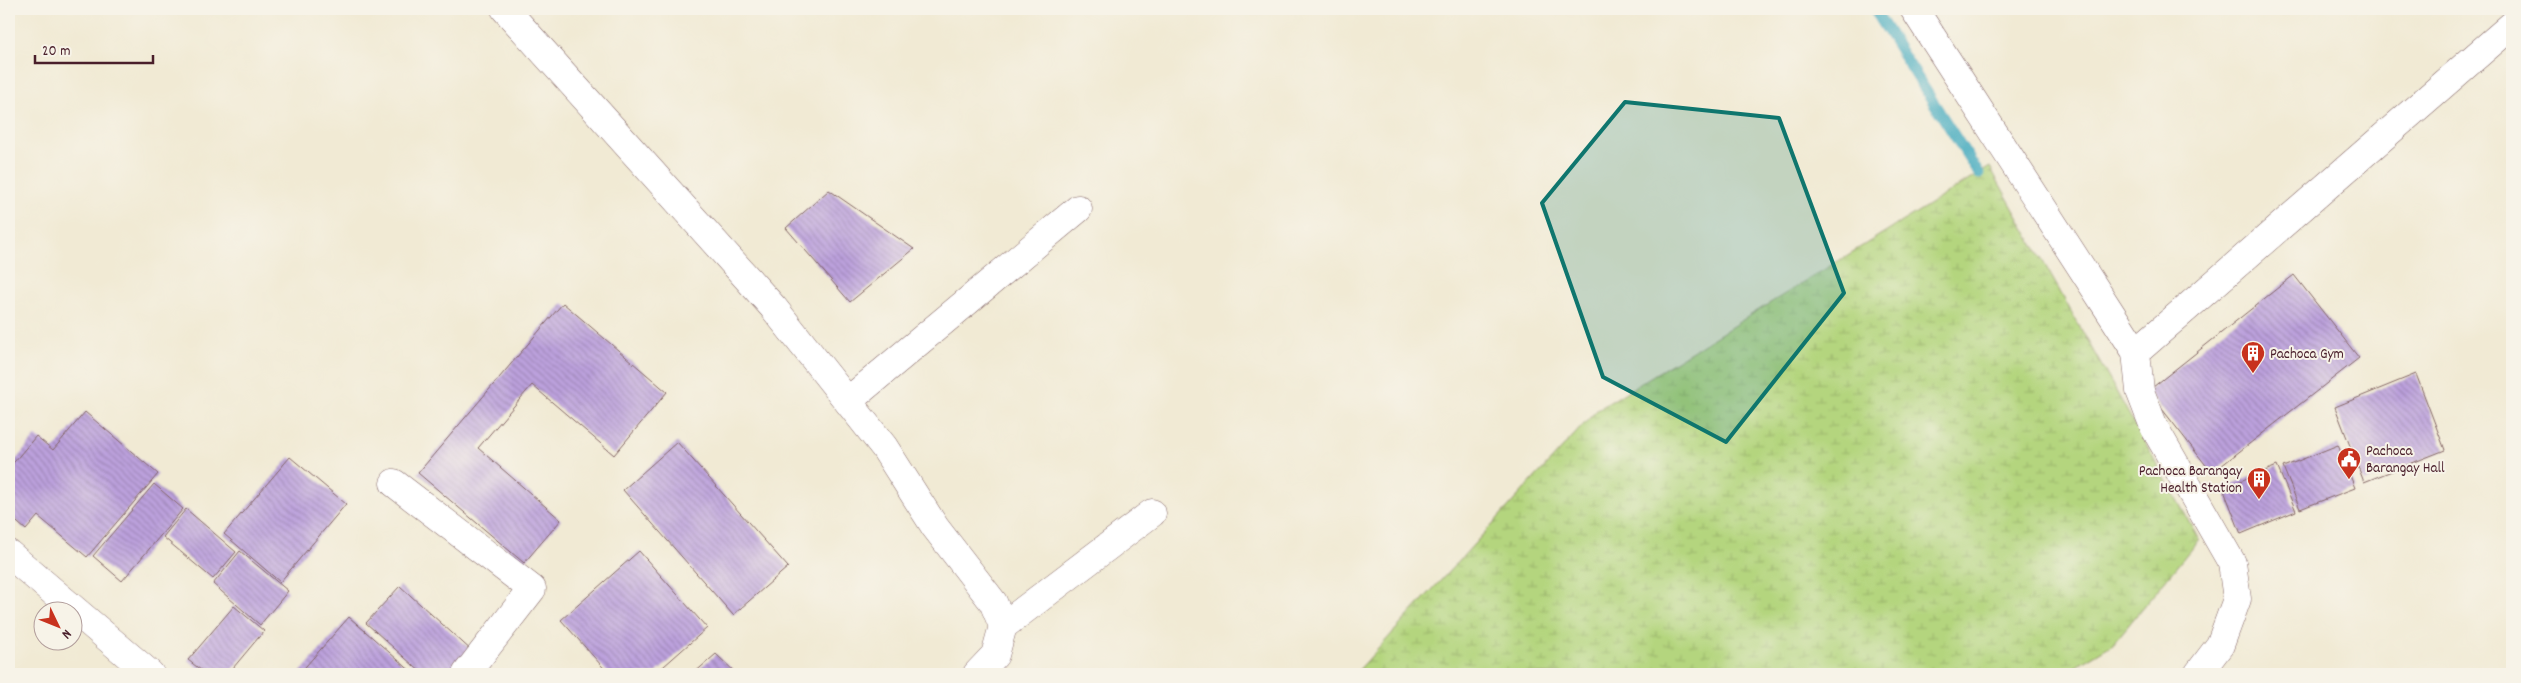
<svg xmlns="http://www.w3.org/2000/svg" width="2521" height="683" viewBox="0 0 2521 683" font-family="Dekko,sans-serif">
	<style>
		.wetland { fill: url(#wetland-marsh); stroke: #7f7a54 }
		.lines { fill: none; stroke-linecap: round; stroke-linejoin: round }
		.stream { stroke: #3fa9be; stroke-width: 11 }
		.building { fill: url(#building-back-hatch) }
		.minor-casing { stroke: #846666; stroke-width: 29 }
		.minor { stroke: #fff; stroke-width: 28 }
		.marked { fill: #0f766e; fill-opacity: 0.2; stroke: #0f766e; stroke-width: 4; stroke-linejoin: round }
		.labels { text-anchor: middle; stroke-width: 4; stroke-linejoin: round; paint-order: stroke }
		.poi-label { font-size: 15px; fill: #4a1f2b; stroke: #f7f3e8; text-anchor: start }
	</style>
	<defs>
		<pattern id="wetland-marsh" width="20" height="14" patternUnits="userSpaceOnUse" patternTransform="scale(1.25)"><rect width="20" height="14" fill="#b4d57e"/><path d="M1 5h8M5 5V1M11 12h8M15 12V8" fill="none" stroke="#9cb66d"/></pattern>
		<pattern id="building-back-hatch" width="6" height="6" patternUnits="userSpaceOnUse" patternTransform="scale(1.25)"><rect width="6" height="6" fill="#bca1dd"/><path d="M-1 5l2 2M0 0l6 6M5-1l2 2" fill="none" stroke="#9b83b3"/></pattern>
	</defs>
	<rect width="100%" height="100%" fill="#f7f3e8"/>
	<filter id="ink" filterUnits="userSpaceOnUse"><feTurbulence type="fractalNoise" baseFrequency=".02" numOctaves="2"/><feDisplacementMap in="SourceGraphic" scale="10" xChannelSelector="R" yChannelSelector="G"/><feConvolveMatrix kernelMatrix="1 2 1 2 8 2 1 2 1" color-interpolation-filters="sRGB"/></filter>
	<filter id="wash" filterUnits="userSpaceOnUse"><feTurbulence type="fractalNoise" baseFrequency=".0096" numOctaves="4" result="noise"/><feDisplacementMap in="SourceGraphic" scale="20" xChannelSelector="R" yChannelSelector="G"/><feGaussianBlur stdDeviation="1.12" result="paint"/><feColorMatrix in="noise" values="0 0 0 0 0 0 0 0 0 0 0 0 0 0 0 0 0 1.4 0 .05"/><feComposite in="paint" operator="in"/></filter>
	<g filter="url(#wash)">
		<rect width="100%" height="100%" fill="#f1ead4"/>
		<path class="wetland" d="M1990,167L2199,539L2113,644L2063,674H1355L1597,410Z"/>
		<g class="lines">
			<path class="stream" d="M1874,9L1979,174"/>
		</g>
		<g id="blocks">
			<g class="building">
				<path d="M829,190L914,249L850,302L786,228Z"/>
				<path d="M2294,275L2359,358L2212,473L2148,391Z"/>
				<path d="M563,303L667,392L614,455L532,385L478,448L561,520L524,563L418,473Z"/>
				<path d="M2416,374L2445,450L2364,482L2335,407Z"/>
				<path d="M85,412L158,474L87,557L38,516L26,530L9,515V468L36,436L53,450Z"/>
				<path d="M677,442L788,567L733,615L623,490Z"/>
				<path d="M2338,445L2355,488L2300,509L2283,467Z"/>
				<path d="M290,457L346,504L280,582L224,534Z"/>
				<path d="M2277,466L2296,511L2241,534L2223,488Z"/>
				<path d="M154,484L183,509L122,581L93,556Z"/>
				<path d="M186,509L236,552L213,579L163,537Z"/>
				<path d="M240,551L288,591L260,625L213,584Z"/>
				<path d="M639,551L707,628L655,674H609L561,620Z"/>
				<path d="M400,586L473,652L453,674H423L366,623Z"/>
				<path d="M234,606L264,631L228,674H206L188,660Z"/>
				<path d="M349,617L414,674H299Z"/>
				<path d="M716,654L737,674H693Z"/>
			</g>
		</g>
	</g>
	<g filter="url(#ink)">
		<use href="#blocks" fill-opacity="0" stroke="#846666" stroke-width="1"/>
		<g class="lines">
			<g class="minor-casing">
				<g id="minor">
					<path d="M505,9L773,307L884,447L935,527L993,602L1003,626L995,655L977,674"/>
					<path d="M1914,9L2136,352L2140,391L2154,427L2232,563L2237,599L2220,645L2198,674"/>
					<path d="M2136,352L2512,25"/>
					<path d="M848,401L1078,209"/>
					<path d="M394,483L532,589L466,674"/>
					<path d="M9,554L150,674"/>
					<path d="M1003,626L1152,513"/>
				</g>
			</g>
			<use href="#minor" class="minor"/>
		</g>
	</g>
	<path class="marked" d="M1625,102L1779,118L1844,293L1726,442L1603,377L1542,203Z"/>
	<defs>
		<g id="building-pin" transform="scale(1.25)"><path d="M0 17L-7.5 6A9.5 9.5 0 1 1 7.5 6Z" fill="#c8321e" stroke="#f7f3e8"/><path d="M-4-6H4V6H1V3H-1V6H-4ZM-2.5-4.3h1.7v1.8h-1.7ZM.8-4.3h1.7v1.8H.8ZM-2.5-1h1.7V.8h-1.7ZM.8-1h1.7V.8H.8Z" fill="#fff"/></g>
		<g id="civic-pin" transform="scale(1.25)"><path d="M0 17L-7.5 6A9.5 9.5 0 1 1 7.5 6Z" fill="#c8321e" stroke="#f7f3e8"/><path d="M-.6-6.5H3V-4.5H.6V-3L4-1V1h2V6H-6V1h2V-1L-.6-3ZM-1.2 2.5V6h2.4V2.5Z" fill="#fff"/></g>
	</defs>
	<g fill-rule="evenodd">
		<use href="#building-pin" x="2253" y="353"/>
		<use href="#civic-pin" x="2349" y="459"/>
		<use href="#building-pin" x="2259" y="479"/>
	</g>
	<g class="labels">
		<g class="poi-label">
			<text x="2270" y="358">Pachoca Gym</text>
			<text x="2366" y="455">Pachoca<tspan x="2366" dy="17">Barangay Hall</tspan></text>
			<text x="2242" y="475" text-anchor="end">Pachoca Barangay<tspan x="2242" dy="17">Health Station</tspan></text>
		</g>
	</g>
	<rect width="2521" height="683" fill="none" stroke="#f7f3e8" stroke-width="30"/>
	<g transform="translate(58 626) rotate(133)"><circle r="24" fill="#f7f3e8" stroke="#b29e9c"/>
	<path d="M0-4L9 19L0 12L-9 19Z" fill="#c8321e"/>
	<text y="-8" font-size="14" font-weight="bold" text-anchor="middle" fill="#4a1f2b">N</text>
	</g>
	<path d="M35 55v8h118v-8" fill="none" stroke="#4a1f2b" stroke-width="2.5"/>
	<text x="42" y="55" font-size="15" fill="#4a1f2b" stroke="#f7f3e8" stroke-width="4" paint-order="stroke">20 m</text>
</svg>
